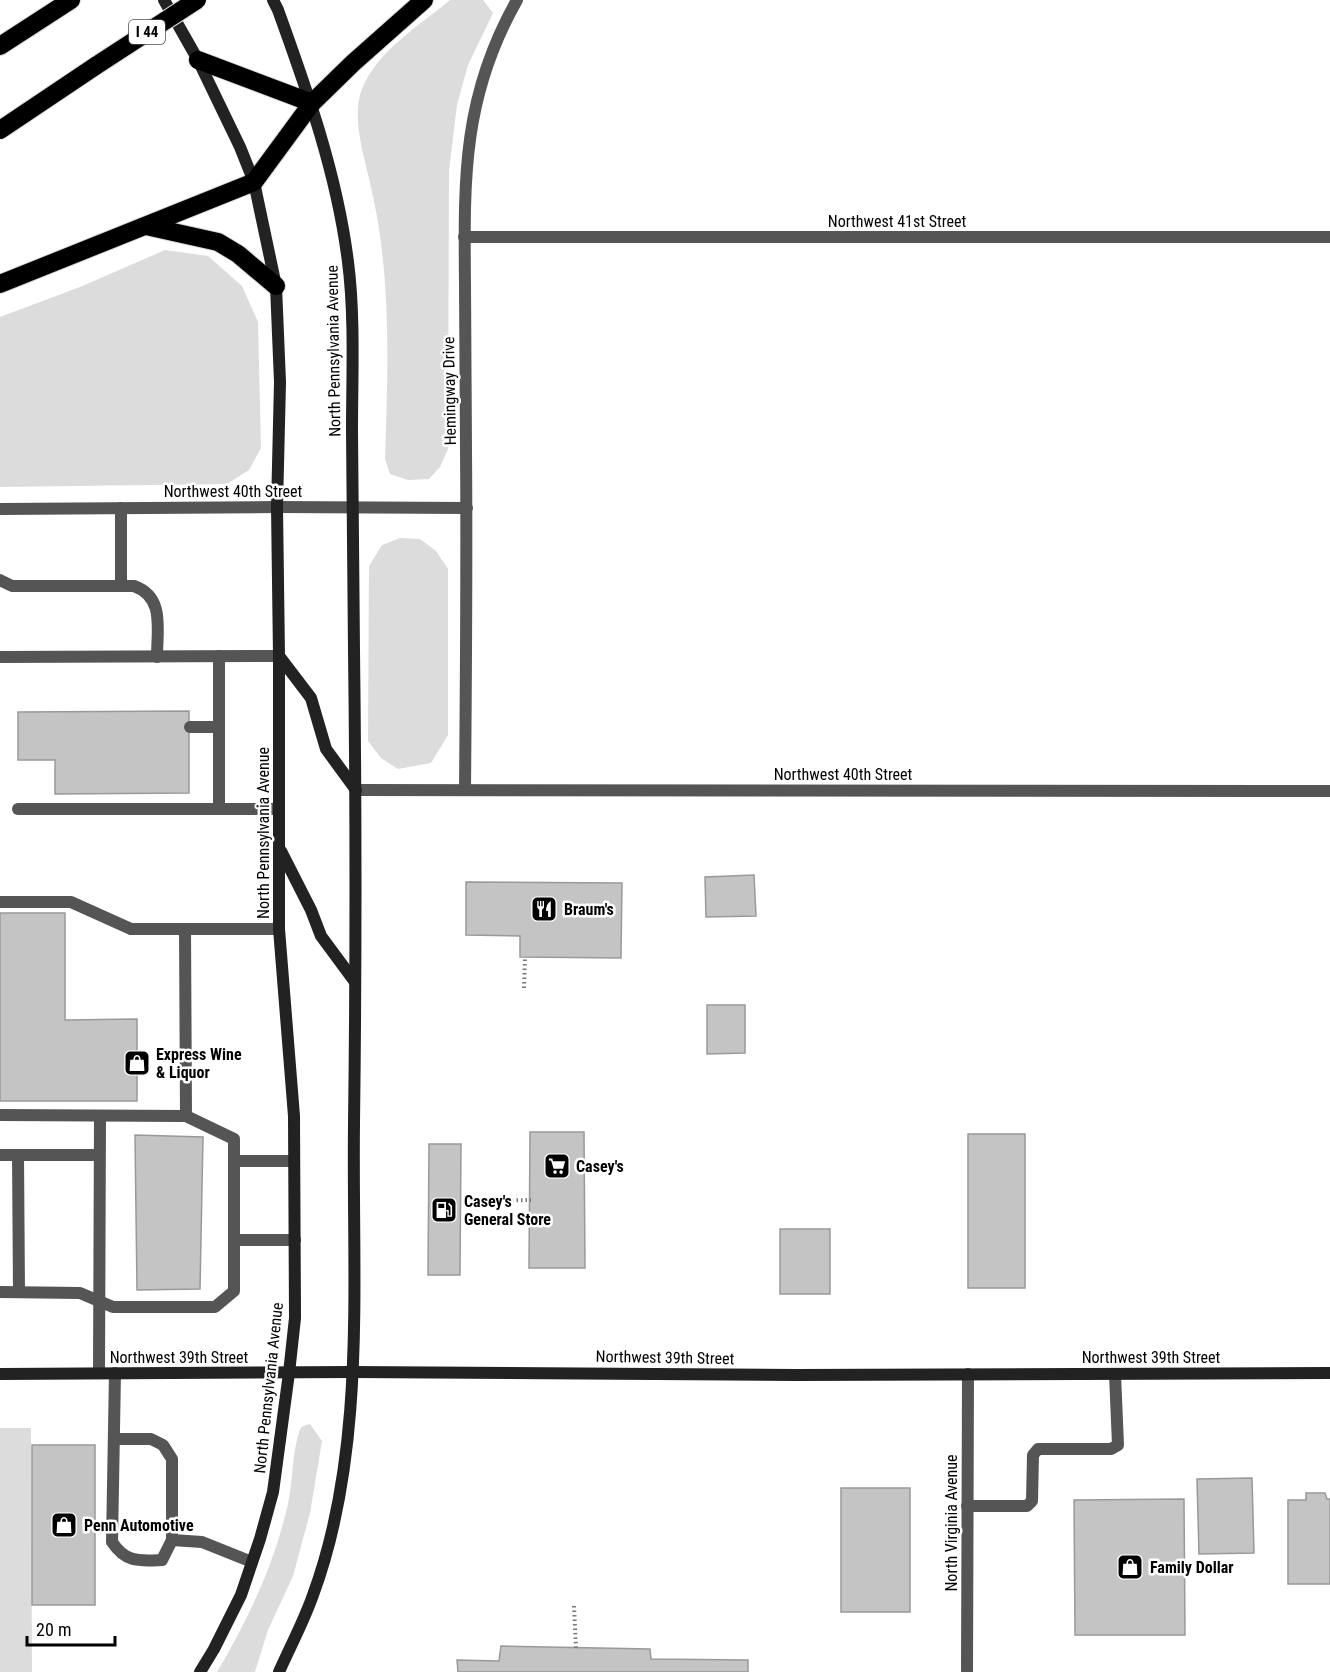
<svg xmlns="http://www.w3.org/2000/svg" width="1330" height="1672" viewBox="0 0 1330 1672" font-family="'Roboto Condensed',sans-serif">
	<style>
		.green { fill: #dcdcdc }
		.building { fill: #c4c4c4; stroke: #999; stroke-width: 1.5 }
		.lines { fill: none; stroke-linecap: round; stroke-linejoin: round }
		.highway-casing { stroke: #dbdbdb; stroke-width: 20 }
		.path { stroke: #777; stroke-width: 4; stroke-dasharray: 1.5 3; stroke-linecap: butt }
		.lane { stroke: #555; stroke-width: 12 }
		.street { stroke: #555; stroke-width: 12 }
		.secondary { stroke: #222; stroke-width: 12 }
		.highway { stroke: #000; stroke-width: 18 }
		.highway-bridge-casing { stroke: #dbdbdb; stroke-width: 20; stroke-linecap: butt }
		.highway-bridge { stroke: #000; stroke-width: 18 }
		.labels { text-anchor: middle; stroke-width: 5; stroke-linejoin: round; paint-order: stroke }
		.shield { fill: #fff; stroke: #4c4c4c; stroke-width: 1.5 }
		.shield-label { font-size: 15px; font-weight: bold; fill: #000 }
		.street-label { font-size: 16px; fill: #000; stroke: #fff }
		.poi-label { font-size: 16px; font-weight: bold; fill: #000; stroke: #fff; text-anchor: start }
	</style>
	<rect width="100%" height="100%" fill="#fff"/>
	<g class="green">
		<path d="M450,0H483L493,13L468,65L457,105L449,171L448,449L440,467L429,479L408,480L390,474L385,459C388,367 392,273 370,183C364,155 351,117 362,89C378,50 419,26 450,0Z"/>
		<path d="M165,250L208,256L242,286L258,322L261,448L249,470L227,484L0,487V317L80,287Z"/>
		<path d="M400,538L420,539L436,551L448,569V735L431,763L398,769L381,758L368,741L369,566L382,545Z"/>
		<path d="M310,1424L322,1441L310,1513L293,1576L268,1630L255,1672H217C248,1620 273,1567 287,1508C294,1482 291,1452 301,1427Z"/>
		<path d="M0,1428H31L32,1672H0Z"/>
	</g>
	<g class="building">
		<path d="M189,711V793L55,794V760H18V712Z"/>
		<path d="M754,875L756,916L706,917L705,877Z"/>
		<path d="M466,882L622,883L621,958L520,957V936L466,935Z"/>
		<path d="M0,913H65V1020L137,1019V1101H0Z"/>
		<path d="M707,1005H745V1053L707,1054Z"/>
		<path d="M530,1132H584L585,1268H529Z"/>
		<rect x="968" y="1134" width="57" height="154"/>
		<path d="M135,1135L203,1137L200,1289L137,1290Z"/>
		<path d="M429,1144H461L460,1275H428Z"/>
		<rect x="780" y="1229" width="50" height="65"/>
		<rect x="32" y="1445" width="63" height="160"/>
		<path d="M1252,1478L1254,1553L1199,1554L1197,1479Z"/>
		<rect x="841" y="1488" width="69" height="124"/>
		<path d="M1306,1493H1325L1327,1499H1330V1584H1288V1500H1306Z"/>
		<path d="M1184,1499L1185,1635H1075L1074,1500Z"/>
		<path d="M501,1646L650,1649L651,1659L748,1660V1672H458L457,1660L499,1661Z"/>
	</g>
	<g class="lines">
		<g class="highway-casing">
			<g id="highway">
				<path d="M0,46L71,0"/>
				<path d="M198,60L312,103"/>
				<path d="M0,130L97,65"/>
				<path d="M146,226L218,242L238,254L276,286"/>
				<path d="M0,284L254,182L312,103L353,63L424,0"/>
			</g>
		</g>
		<g class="path">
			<path d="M524,988L525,957"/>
			<path d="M485,1201L531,1200"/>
			<path d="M574,1606L576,1648"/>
		</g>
		<g class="lane">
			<path d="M121,508V586"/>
			<path d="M0,580L12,586H134C165,597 157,629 157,657"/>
			<path d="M0,657L279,656"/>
			<path d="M190,727H219"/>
			<path d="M18,809H279"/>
			<path d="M219,809V656"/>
			<path d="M0,902H71L131,929H279"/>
			<path d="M0,1115L186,1116L185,929"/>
			<path d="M186,1116L234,1139V1240H295"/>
			<path d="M0,1155H99"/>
			<path d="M18,1155L19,1292"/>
			<path d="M234,1161H294"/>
			<path d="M0,1292L80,1293L113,1307H215L234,1291V1240"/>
			<path d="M99,1373L100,1116"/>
			<path d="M115,1439H151L163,1445L172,1459V1540L162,1560C139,1561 126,1563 112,1542L115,1373"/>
			<path d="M967,1506H1027L1032,1501L1033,1455L1038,1449H1111L1118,1445L1115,1374"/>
			<path d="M172,1540L202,1542L252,1562"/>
		</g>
		<g class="street">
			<path d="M464,237H1330"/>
			<path d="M0,509L277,507L467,508"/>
			<path d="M356,790L1330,791"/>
			<path d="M465,790C466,677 467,563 466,450C466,395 465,341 465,286C464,179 462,97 517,0"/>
			<path d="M967,1672L968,1374"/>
		</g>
		<g class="secondary">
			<path d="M164,0L198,60L240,147L254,182L276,286L280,382L277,507L279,656V929L294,1116L295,1318L289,1373L273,1492L260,1539L241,1595L214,1649L200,1672"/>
			<path d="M273,0L278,10C308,93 337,174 348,262C355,316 352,377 352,431C352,505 353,578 354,651C356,809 356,967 354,1125C352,1279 367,1449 313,1595C304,1621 290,1647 279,1672"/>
			<path d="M279,656L311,698L326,749L356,790"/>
			<path d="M281,851L311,910L321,936L355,982"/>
			<path d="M0,1374L352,1372L796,1375L1330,1373"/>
		</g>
		<use href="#highway" class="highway"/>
		<g class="highway-bridge-casing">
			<path id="highway-bridge" d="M97,65L197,0"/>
		</g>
		<use href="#highway-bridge" class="highway-bridge"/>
	</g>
	<defs>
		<g id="restaurant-square" transform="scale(1.35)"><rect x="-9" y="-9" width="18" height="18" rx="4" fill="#000" stroke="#fff"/><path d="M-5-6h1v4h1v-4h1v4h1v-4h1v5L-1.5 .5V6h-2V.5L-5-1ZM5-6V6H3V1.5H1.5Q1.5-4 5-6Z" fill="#fff"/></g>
		<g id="shop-square" transform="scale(1.35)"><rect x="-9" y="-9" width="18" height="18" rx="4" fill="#000" stroke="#fff"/><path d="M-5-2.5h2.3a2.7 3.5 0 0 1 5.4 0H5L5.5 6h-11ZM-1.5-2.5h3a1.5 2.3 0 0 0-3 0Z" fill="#fff"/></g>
		<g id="supermarket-square" transform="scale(1.35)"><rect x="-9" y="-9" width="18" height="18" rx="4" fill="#000" stroke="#fff"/><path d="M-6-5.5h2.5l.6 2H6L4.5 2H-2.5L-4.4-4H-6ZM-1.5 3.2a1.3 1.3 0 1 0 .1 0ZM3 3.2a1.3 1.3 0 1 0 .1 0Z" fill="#fff"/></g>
		<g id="fuel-square" transform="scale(1.35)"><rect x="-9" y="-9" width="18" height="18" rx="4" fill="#000" stroke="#fff"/><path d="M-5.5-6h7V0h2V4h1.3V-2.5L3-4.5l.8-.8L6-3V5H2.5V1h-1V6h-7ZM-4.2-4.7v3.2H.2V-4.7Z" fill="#fff"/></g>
	</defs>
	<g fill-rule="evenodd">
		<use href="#restaurant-square" x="544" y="909"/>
		<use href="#shop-square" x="137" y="1063"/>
		<use href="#supermarket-square" x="557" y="1166"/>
		<use href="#fuel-square" x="444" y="1210"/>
		<use href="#shop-square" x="64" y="1525"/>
		<use href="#shop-square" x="1130" y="1567"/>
	</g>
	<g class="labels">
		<rect class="shield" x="129" y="20" width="36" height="24" rx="4.5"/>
		<g class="shield-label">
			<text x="147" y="37">I 44</text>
		</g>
		<g class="street-label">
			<text x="897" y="227">Northwest 41st Street</text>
			<text transform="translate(333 351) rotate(-91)" y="6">North Pennsylvania Avenue</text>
			<text transform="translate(449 391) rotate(-91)" y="6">Hemingway Drive</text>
			<text x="233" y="497">Northwest 40th Street</text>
			<text x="843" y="780">Northwest 40th Street</text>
			<text transform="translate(263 833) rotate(-90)" y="6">North Pennsylvania Avenue</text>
			<text x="179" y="1363">Northwest 39th Street</text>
			<text transform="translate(665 1357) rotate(1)" y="6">Northwest 39th Street</text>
			<text x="1151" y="1363">Northwest 39th Street</text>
			<text transform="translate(268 1388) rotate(-84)" y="6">North Pennsylvania Avenue</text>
			<text transform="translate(951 1523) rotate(-90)" y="6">North Virginia Avenue</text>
		</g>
		<g class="poi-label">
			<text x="564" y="915">Braum's</text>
			<text x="156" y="1060">Express Wine<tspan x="156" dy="18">&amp; Liquor</tspan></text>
			<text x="576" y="1172">Casey's</text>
			<text x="464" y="1207">Casey's<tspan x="464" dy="18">General Store</tspan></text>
			<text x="84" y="1531">Penn Automotive</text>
			<text x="1150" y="1573">Family Dollar</text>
		</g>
	</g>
	<path d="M27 1636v9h88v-9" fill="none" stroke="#000000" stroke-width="3"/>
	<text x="36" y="1636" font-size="18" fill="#000000" stroke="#ffffff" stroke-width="4.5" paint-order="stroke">20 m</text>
</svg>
